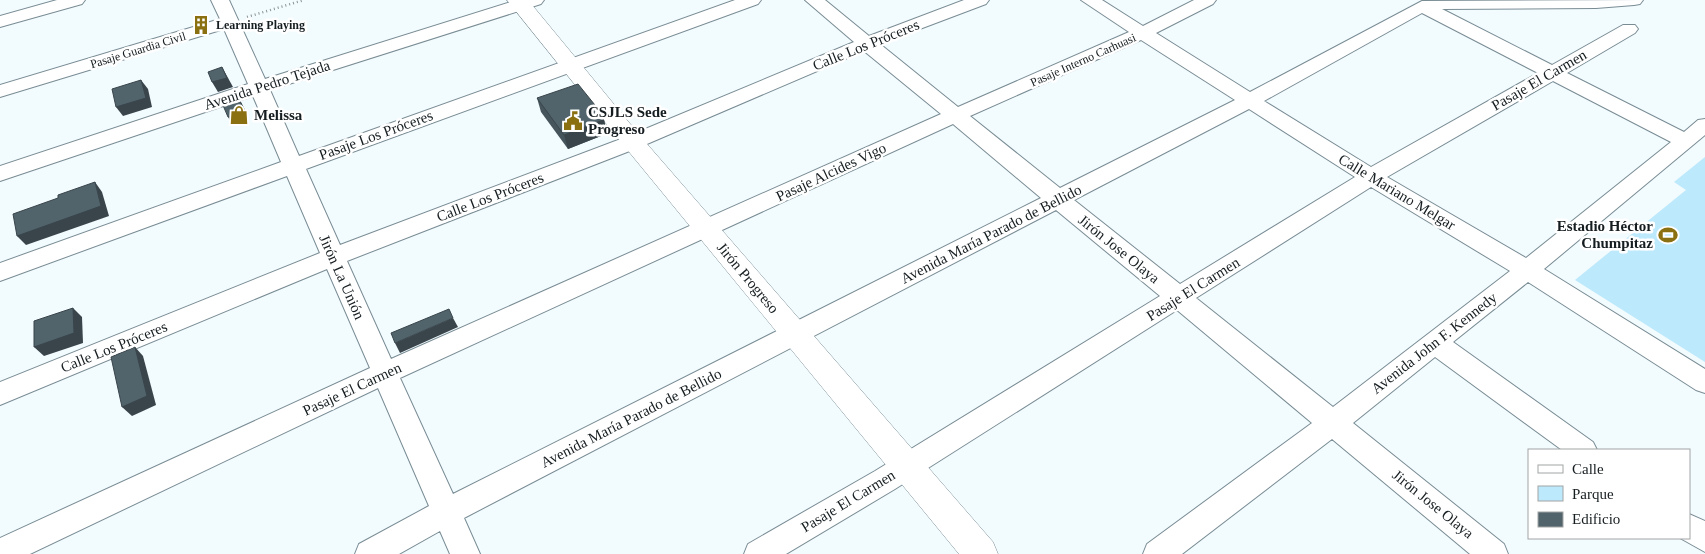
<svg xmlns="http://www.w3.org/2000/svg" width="1705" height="554" viewBox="0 0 1705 554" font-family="'Times New Roman',serif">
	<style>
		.green { fill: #bde9fc }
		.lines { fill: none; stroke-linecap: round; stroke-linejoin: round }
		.street-casing { stroke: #798c94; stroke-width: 2 }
		.secondary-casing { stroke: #798c94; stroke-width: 1 }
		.path { stroke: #8a9295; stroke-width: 2.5; stroke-dasharray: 1 3; stroke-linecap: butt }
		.street { fill: #fff; fill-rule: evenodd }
		.secondary { fill: #fff; fill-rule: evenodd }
		.wall { fill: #46555c }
		.shaded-wall { fill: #39454b }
		.building { fill: #51636b; stroke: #39454b }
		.labels { text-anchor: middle; stroke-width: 5; stroke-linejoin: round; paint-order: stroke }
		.far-poi-label { font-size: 12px; font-weight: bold; fill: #161d20; stroke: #fff; text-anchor: start }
		.far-street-label { font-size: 12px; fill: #161d20; stroke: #fff }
		.street-label { font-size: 15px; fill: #161d20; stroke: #fff }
		.poi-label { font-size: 15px; font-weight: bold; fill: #161d20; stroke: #fff; text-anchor: start }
	</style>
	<rect width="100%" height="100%" fill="#f2fbfe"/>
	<path class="green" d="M1705,157V362L1575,280L1686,190L1674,182Z"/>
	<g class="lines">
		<g class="street-casing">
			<g id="street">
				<path d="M57,0H85L82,4L0,27V16Z"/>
				<path d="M211,0H229L265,79L517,0H544L541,4L270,90L299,156L735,0H761L758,4L306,169L340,245L626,137L854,42L805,0H825L869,36L964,0H989L986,4L880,44L958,107L1129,32L1081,0H1102L1143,26L1194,0H1216L1213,4L1156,33L1250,92L1422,1L1643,0L1640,4L1634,5L1596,8L1442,9L1552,65L1623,25H1635L1638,29L1635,33L1567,73L1684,132L1698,120L1705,119V135L1544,269L1705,369V393L1696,390L1528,282L1453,342L1593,442L1597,450H1562L1435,357L1353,423L1504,544L1508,554H1470L1332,439L1182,554H1143L1147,544L1312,423L1177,310L895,489L786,554H744L748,544L875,471L1160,296L1056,210L464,518L480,554H450L440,531L399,554H355L359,544L429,506L378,388L30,554H0V538L370,368L327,269L0,405V382L320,253L287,176L0,281V263L281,162L253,96L0,181V166L248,84L224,29L0,97V85L220,19ZM1422,13L1538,73L1371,167L1264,101ZM1141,40L1235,100L1060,188L970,116ZM864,51L941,114L391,359L347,261L640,147ZM1553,81L1671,142L1526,258L1387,177ZM1249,109L1355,177L1180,284L1074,200ZM953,124L1041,198L453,494L400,378ZM1371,187L1510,271L1333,407L1196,298Z"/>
				<path d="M1689,514L1705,521V552L1680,538H1689Z"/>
			</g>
		</g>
		<g class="secondary-casing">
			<path id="secondary" d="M507,0H528L641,137L993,542L998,554H959L625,147Z"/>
		</g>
		<path class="path" d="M247,17L304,0"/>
		<use href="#street" class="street"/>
		<use href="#secondary" class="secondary"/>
	</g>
	<path class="wall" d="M537,98L603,115L606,129V134L568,149L541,112Z"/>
	<g class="shaded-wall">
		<path d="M222,67L233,87L218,92L212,82Z"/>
		<path d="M141,80L148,89L152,107L123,116L116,107Z"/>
		<path d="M238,97L248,116L231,122L228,117Z"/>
		<path d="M603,115L606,129V134L568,149L564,135Z"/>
		<path d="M95,182L102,192L109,216L26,245L17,236Z"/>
		<path d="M73,308L82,317L83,343L44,356L34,347Z"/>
		<path d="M453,318L458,327L400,353L395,343Z"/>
		<path d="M135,347L143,356L156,405L132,416L122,407Z"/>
	</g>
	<g class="building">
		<path d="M222,67L227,78L212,82L208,72Z"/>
		<path d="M141,80L146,98L116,107L112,89Z"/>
		<path d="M578,84L603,115V120L564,135L537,98Z"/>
		<path d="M238,97L245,111L228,117L222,103Z"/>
		<path d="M95,182L101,206L17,236L13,214L58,198V195Z"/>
		<path d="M73,308L74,333L34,347V321Z"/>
		<path d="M449,309L453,318L395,343L391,333Z"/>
		<path d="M135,347L147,396L122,407L111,357Z"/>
	</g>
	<defs>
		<g id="building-bare" transform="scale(1.5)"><path d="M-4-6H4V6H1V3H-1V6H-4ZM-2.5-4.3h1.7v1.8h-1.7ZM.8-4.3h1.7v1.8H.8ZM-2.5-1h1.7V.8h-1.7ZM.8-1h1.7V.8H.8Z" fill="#8a7011" stroke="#fff" stroke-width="2.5" paint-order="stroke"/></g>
		<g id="shop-bare" transform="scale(1.5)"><path d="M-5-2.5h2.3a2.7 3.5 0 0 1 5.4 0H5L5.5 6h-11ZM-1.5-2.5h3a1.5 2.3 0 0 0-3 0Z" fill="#8a7011" stroke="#fff" stroke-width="2.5" paint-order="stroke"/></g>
		<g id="civic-bare" transform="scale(1.5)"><path d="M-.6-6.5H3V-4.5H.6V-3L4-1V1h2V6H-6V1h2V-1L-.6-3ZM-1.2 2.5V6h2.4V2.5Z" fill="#8a7011" stroke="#fff" stroke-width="2.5" paint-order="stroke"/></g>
		<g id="stadium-bare" transform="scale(1.5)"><path d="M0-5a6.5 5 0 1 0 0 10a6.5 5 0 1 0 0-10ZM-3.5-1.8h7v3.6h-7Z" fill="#8a7011" stroke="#fff" stroke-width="2.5" paint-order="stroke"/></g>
	</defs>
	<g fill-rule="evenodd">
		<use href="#building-bare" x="201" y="25"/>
		<use href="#shop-bare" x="239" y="115"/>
		<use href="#civic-bare" x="573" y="121"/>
		<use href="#stadium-bare" x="1668" y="235"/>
	</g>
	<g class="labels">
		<g class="far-poi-label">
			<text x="216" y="29">Learning Playing</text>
		</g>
		<g class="far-street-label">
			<text transform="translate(138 50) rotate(-17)" y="4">Pasaje Guardia Civil</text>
			<text transform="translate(1083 60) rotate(-24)" y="4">Pasaje Interno Carhuasi</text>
		</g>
		<g class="street-label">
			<text transform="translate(866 45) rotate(-22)" y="5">Calle Los Próceres</text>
			<text transform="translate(1539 80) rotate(-30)" y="5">Pasaje El Carmen</text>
			<text transform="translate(267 85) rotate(-18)" y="5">Avenida Pedro Tejada</text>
			<text transform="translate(376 135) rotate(-20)" y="5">Pasaje Los Próceres</text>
			<text transform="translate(831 172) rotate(-25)" y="5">Pasaje Alcides Vigo</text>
			<text transform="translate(1397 192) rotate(31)" y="5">Calle Mariano Melgar</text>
			<text transform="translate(490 197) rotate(-21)" y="5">Calle Los Próceres</text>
			<text transform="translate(991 234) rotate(-27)" y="5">Avenida María Parado de Bellido</text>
			<text transform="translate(1119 249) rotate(39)" y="5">Jirón Jose Olaya</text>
			<text transform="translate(342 277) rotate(66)" y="5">Jirón La Unión</text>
			<text transform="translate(748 278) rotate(50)" y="5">Jirón Progreso</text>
			<text transform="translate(1193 289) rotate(-32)" y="5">Pasaje El Carmen</text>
			<text transform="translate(1434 343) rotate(-38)" y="5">Avenida John F. Kennedy</text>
			<text transform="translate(114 347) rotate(-22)" y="5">Calle Los Próceres</text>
			<text transform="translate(352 389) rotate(-25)" y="5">Pasaje El Carmen</text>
			<text transform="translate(631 418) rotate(-27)" y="5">Avenida María Parado de Bellido</text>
			<text transform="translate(848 501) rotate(-31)" y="5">Pasaje El Carmen</text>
			<text transform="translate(1433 504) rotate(39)" y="5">Jirón Jose Olaya</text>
		</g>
		<g class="poi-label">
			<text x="588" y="117">CSJLS Sede<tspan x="588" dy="17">Progreso</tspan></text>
			<text x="254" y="120">Melissa</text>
			<text x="1653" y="231" text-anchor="end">Estadio Héctor<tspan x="1653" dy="17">Chumpitaz</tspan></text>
		</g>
	</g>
	<rect x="1528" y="449" width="162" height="90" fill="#ffffff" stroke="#a2a5a6"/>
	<rect x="1538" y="465" width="25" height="8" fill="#ffffff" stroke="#a2a5a6"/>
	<text x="1572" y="474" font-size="15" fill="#161d20">Calle</text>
	<rect x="1538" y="486" width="25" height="15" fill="#bde9fc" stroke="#a2a5a6"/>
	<text x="1572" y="499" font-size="15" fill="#161d20">Parque</text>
	<rect x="1538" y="512" width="25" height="15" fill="#51636b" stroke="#a2a5a6"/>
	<text x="1572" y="524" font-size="15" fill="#161d20">Edificio</text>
</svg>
